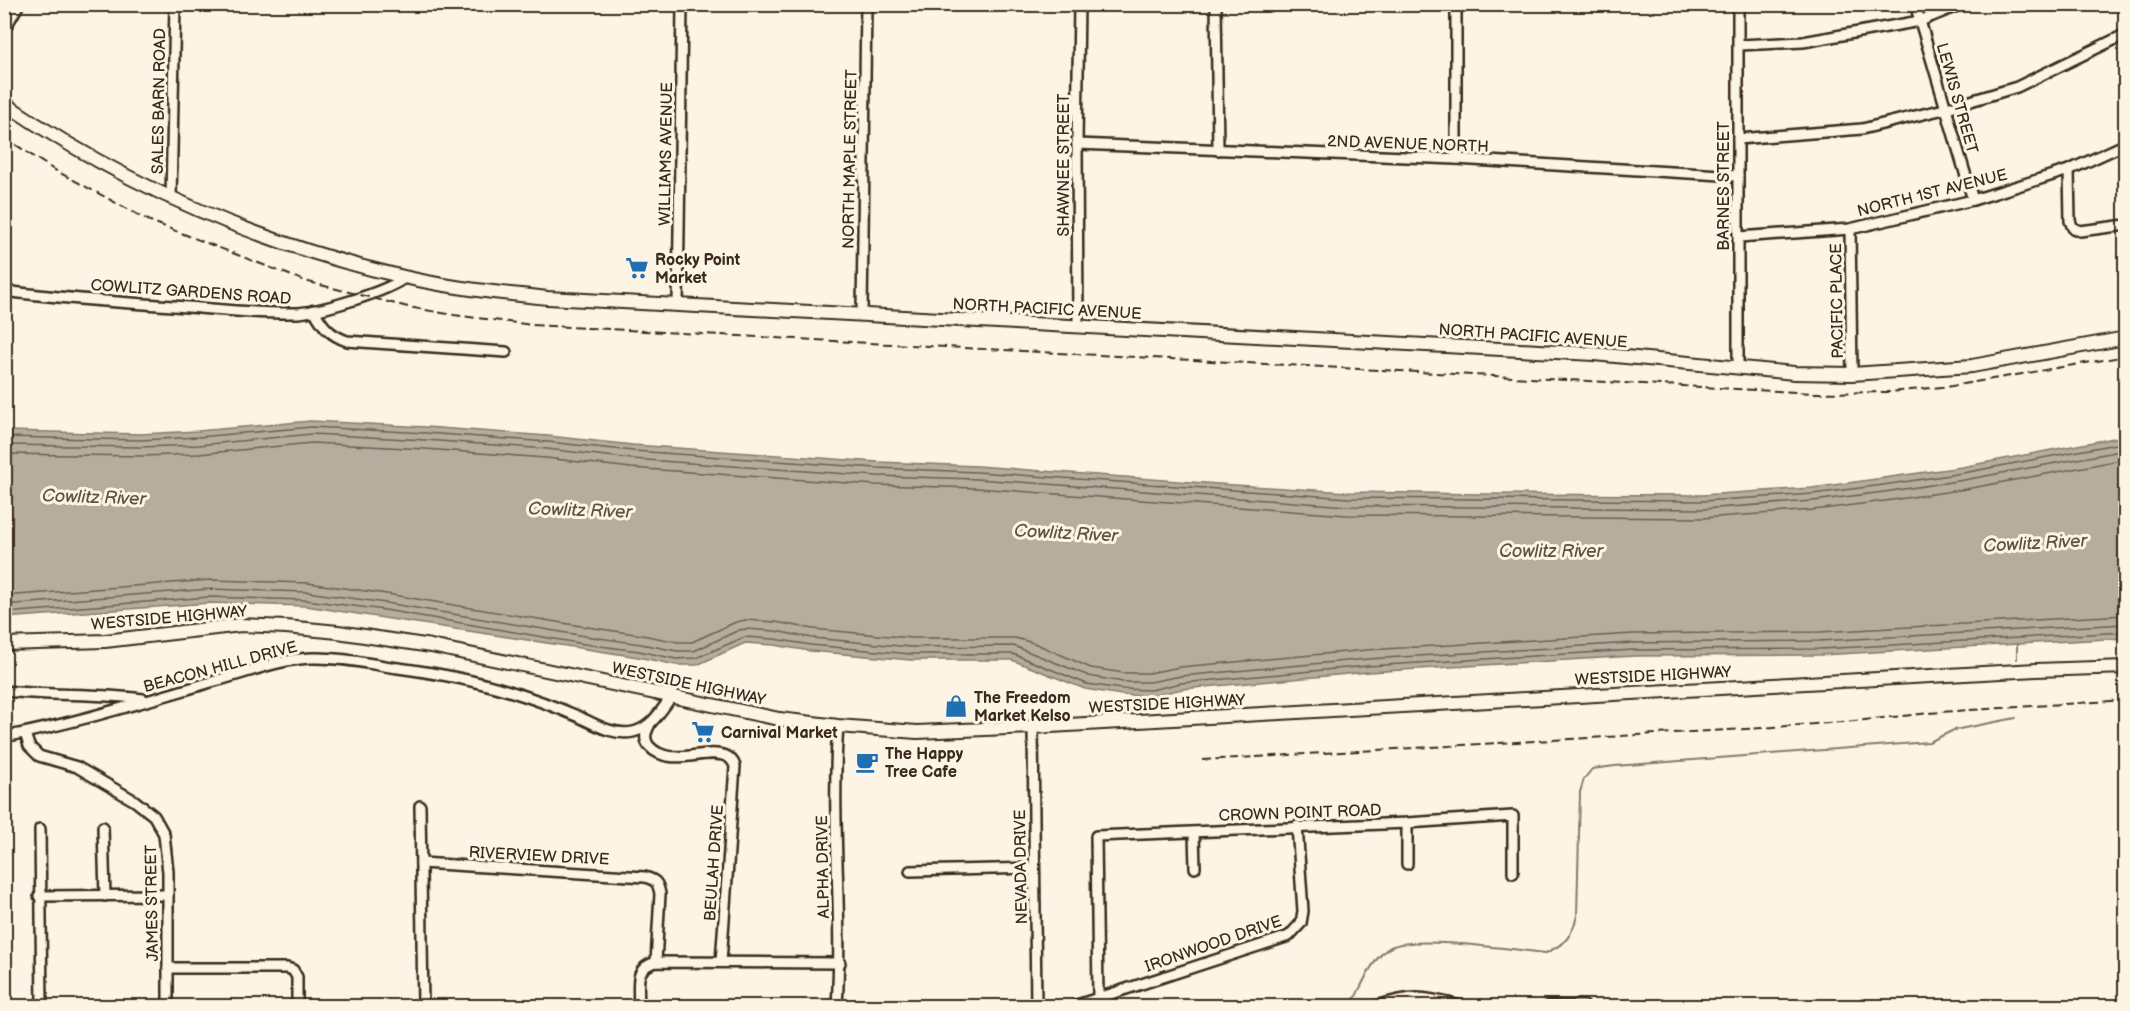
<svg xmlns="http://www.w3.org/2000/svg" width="2130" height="1011" viewBox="0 0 2130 1011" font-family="'Balsamiq Sans',sans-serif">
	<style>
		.water { fill: #b7ad9e; stroke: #85796b; stroke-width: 1.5 }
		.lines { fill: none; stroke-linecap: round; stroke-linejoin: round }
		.shore { stroke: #6d5e51; stroke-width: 1.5 }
		.stream { stroke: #85796b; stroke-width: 2 }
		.street-casing { stroke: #3b2a1e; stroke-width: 14 }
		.secondary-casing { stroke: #3b2a1e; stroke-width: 16 }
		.street { stroke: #fcf5e5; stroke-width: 9 }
		.secondary { stroke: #fcf5e5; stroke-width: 12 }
		.rail { stroke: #3b2a1e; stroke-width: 2; stroke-dasharray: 9 4.5; stroke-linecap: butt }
		.labels { text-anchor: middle; stroke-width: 6; stroke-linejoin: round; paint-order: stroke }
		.street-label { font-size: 16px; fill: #3b2a1e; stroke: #fcf5e5 }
		.poi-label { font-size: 16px; font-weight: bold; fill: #3b2a1e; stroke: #fcf5e5; text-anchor: start }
		.water-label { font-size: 18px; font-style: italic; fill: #605144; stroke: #fcf5e5 }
	</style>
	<rect width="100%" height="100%" fill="#fcf5e5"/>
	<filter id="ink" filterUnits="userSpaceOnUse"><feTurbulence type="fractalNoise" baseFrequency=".0167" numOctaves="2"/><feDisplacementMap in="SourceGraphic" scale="12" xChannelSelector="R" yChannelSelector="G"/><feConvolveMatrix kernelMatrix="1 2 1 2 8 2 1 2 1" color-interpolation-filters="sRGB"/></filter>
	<g filter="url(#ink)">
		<path class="water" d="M311,421L426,427L548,436L633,445L878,462L977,466L1218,484L1348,492L1480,494L1702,495L1812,488L1962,467L2125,436V638L1820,655L1634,656L1369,672L1182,689L1152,696L1122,695L1085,689L1012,660H911L810,651L774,645L745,643L697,665H676L638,657L306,606L210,603L5,618V431L141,434L198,431Z"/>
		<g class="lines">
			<g class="shore">
				<path d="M4,437L141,440L198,437L312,427L426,433L548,442L633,451L877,468L977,472L1348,498L1702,501L1813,494L1883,485L1963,473L2126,442"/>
				<path d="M4,445L141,447L199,445L312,434L426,440L547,449L632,459L877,476L977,479L1347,506L1702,509L1813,501L1884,492L1964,480L2126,450"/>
				<path d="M4,454L142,456L199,454L312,443L425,449L546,458L631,468L876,485L976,488L1347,515L1702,518L1814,510L1885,501L1966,489L2126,459"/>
				<path d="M4,596L210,580L308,583L387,594L587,627L642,635L678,642H692L736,622L745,620L776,622L813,629L912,638H1015L1034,643L1091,668L1124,673H1149L1180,667L1367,650L1633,634L1819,632L2126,615"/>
				<path d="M4,605L210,589L307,592L386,603L585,636L641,644L677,651H694L739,630L746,629L775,631L812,638L911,647L1014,646L1089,676L1123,682H1150L1181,676L1368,659L1633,643L1819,641L2126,624"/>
				<path d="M4,613L210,597L306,600L385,610L584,644L639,651L676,659L696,658L745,637L774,639L811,645L911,654H1013L1087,684L1122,689L1151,690L1181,683L1368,666L1634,650L1819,649L2126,632"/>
			</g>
			<g class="stream">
				<path d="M2017,659V644"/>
				<path d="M1349,1006L1352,1004C1362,986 1372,957 1391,947C1413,935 1516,950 1546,953C1566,943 1571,938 1577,916L1580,792L1584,779L1592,769L1615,766L1929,742L1954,730L2016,718"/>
			</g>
			<g class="street-casing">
				<g id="street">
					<path d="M1216,4L1218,150"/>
					<path d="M1738,4V368"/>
					<path d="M1915,4L1973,200"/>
					<path d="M1456,11V159"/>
					<path d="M4,30L19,4"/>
					<path d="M1739,45L1803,42L1920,21L1962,4"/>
					<path d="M1738,139L1862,129L1944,109L2017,87L2126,34"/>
					<path d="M1077,144L1456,159L1738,176"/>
					<path d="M2069,170L2070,221L2073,228L2080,231L2126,225"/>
					<path d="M171,199L175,4"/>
					<path d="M1850,229L1852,374"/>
					<path d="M1739,237L1850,229L1973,200L2069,170L2126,144"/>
					<path d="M4,291C65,299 126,303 188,307C224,310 261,314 298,313C322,311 387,292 406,277"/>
					<path d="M678,305L682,4"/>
					<path d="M314,310C323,327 330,335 347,341L506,352"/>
					<path d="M862,314L866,4"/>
					<path d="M1078,326L1077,144L1079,4"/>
					<path d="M4,691C51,696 97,693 143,699"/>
					<path d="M650,724C646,732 643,738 649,746C670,769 705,747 726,756C731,758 733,761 735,766L721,962"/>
					<path d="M1033,727L1036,1006"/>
					<path d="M25,733L29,746L39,756L77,767L135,801L154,816L164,834L168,872V1006"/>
					<path d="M4,737C76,723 146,701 215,681C247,673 279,659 312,658C341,657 370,664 398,668C436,673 473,680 509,691C532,698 556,707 577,716C595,724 613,736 633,732C652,728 661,710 672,696"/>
					<path d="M420,806L423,1006"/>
					<path d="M1407,823V864"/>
					<path d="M103,827L105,896"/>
					<path d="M40,829L42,1006"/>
					<path d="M1194,832L1195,868"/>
					<path d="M421,863L645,877C656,880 658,883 660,894L656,962"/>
					<path d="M910,871L1034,868"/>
					<path d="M39,896L168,895"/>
					<path d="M168,968H287L293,970L297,977V1006"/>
					<path d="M1098,998L1096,836L1407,823L1513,816V873"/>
					<path d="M638,1006C641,987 631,969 656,962L840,963"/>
					<path d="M837,1006C843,913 831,820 838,726"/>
					<path d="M1074,1006L1289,936L1301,923L1303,911L1297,826"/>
					<path d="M1377,1006C1415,994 1423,997 1461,1006"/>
					<path d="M1549,1006H1584"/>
				</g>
			</g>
			<g class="secondary-casing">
				<g id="secondary">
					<path d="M4,103C126,186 260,244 404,277C451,288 500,293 548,298L1594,354L1794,373L1852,374L1972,366L2126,338"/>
					<path d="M4,644L105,641L241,625L286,627L338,632L431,646L779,719L838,726L917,732L1033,727L2036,670L2126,667"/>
				</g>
			</g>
			<use href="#street" class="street"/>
			<use href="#secondary" class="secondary"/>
			<g class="rail">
				<path d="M4,137L51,168L150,221L305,281L408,307L454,315L532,325L1813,393L1890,392L1952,386L2126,356"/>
				<path d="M1202,760L1762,728L1854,721L1940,712L2126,700"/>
			</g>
		</g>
	</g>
	<defs>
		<g id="supermarket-bare" transform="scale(1.8)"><path d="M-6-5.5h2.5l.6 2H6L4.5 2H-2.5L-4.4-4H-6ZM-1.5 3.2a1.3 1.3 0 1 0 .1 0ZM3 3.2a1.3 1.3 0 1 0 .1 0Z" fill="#1f6fb2" stroke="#fcf5e5" stroke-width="2.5" paint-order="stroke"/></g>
		<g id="shop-bare" transform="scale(1.8)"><path d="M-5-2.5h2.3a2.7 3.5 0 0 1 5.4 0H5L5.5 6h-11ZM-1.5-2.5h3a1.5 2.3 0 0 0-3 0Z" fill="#1f6fb2" stroke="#fcf5e5" stroke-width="2.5" paint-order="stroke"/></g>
		<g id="cafe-bare" transform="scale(1.8)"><path d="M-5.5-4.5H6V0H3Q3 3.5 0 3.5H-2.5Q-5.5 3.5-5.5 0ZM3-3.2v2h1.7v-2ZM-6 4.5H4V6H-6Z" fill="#1f6fb2" stroke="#fcf5e5" stroke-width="2.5" paint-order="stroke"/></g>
	</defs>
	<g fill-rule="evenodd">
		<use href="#supermarket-bare" x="637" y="268"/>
		<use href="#shop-bare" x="956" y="706"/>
		<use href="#supermarket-bare" x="703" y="732"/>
		<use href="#cafe-bare" x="867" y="762"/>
	</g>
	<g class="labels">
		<g class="street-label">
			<text transform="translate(1958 98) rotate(74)" y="6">LEWIS STREET</text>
			<text transform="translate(158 101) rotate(-89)" y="6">SALES BARN ROAD</text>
			<text transform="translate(1408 143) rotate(2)" y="6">2ND AVENUE NORTH</text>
			<text transform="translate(665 154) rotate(-89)" y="6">WILLIAMS AVENUE</text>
			<text transform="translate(849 159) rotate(-89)" y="6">NORTH MAPLE STREET</text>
			<text transform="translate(1063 165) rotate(-90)" y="6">SHAWNEE STREET</text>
			<text transform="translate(1723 186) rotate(-90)" y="6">BARNES STREET</text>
			<text transform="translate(1932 192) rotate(-14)" y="6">NORTH 1ST AVENUE</text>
			<text transform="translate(191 291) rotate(4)" y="6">COWLITZ GARDENS ROAD</text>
			<text transform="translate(1836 301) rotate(-91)" y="6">PACIFIC PLACE</text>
			<text transform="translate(1047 308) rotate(3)" y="6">NORTH PACIFIC AVENUE</text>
			<text transform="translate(1533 335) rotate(4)" y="6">NORTH PACIFIC AVENUE</text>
			<text transform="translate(169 617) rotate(-5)" y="6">WESTSIDE HIGHWAY</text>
			<text transform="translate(220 666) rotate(-15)" y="6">BEACON HILL DRIVE</text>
			<text transform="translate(1653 675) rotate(-3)" y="6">WESTSIDE HIGHWAY</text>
			<text transform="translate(689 683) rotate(12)" y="6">WESTSIDE HIGHWAY</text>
			<text transform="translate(1167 703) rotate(-3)" y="6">WESTSIDE HIGHWAY</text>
			<text transform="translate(1300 812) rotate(-2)" y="6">CROWN POINT ROAD</text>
			<text transform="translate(539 855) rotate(3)" y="6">RIVERVIEW DRIVE</text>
			<text transform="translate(713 863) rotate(-86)" y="6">BEULAH DRIVE</text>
			<text transform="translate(822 867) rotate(-91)" y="6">ALPHA DRIVE</text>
			<text transform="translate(1020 867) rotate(-91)" y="6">NEVADA DRIVE</text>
			<text transform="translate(151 903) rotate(-91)" y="6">JAMES STREET</text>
			<text transform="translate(1213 943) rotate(-19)" y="6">IRONWOOD DRIVE</text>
		</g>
		<g class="poi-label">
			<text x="655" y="265">Rocky Point<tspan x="655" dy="18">Market</tspan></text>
			<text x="974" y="703">The Freedom<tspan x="974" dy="18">Market Kelso</tspan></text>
			<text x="721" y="738">Carnival Market</text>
			<text x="885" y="759">The Happy<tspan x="885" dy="18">Tree Cafe</tspan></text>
		</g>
		<g class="water-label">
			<text transform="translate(94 497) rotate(2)" y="6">Cowlitz River</text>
			<text transform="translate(580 510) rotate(2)" y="6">Cowlitz River</text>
			<text transform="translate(1066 533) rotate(3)" y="6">Cowlitz River</text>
			<text transform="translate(2035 543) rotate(-3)" y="6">Cowlitz River</text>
			<text x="1551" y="557">Cowlitz River</text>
		</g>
	</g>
	<rect width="2130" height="1011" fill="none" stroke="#fcf5e5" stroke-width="24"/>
	<rect x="12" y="12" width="2106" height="987" fill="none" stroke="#3b2a1e" stroke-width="2" filter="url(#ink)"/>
</svg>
